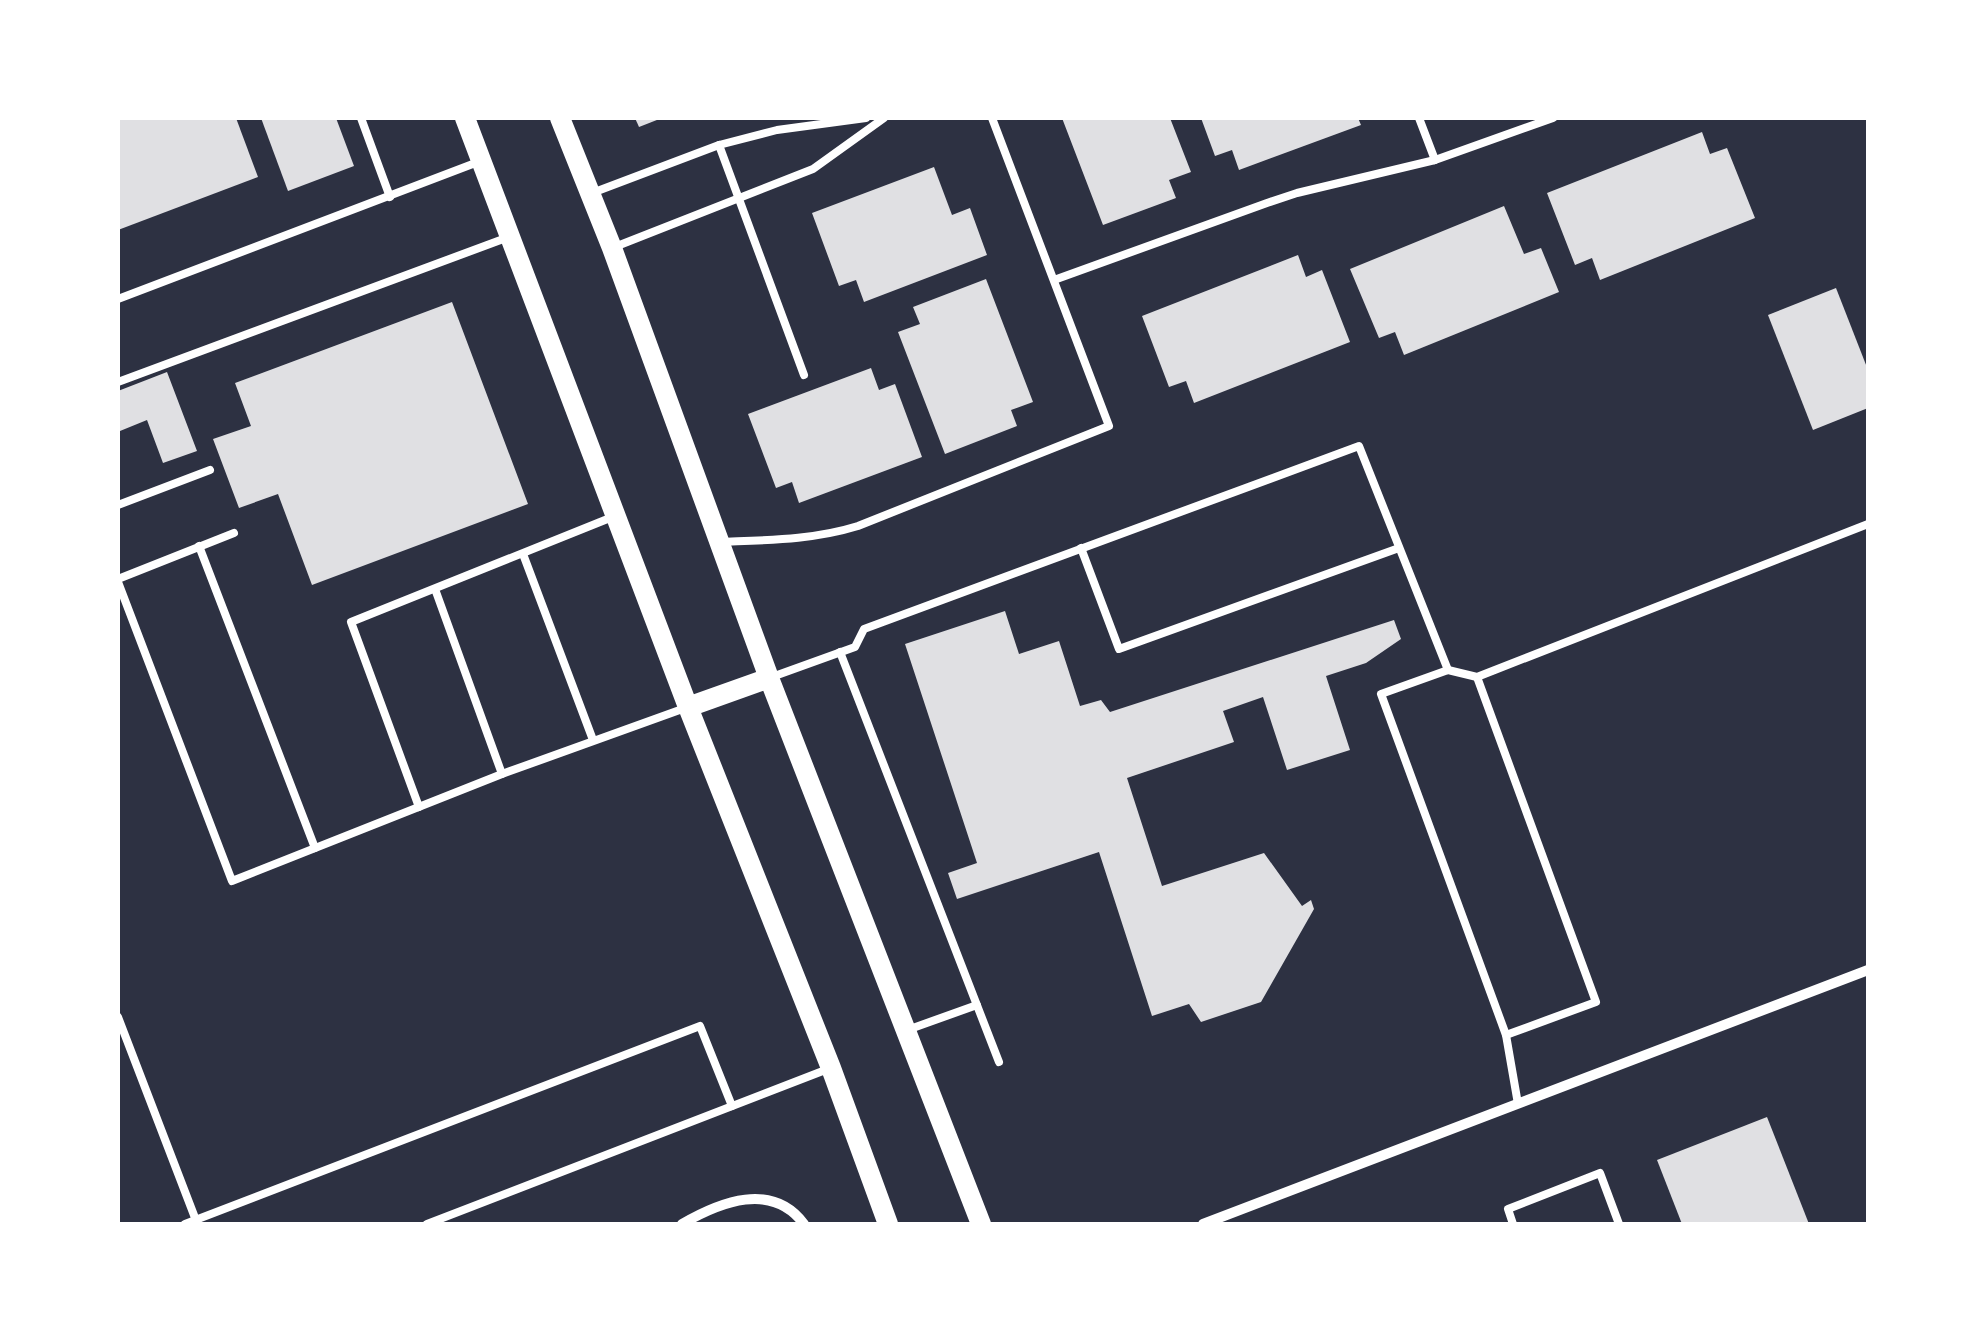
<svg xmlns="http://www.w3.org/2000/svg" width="1986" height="1342" viewBox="0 0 1986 1342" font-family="Manrope,sans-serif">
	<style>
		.building { fill: #e0e0e3 }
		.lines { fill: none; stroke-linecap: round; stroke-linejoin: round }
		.service { stroke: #fff; stroke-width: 8 }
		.minor { stroke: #fff; stroke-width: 10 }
		.secondary { stroke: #fff; stroke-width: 20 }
	</style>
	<rect width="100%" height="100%" fill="#2d3142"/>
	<g class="building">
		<path d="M118,118H236L258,177L118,230Z"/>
		<path d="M261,118H336L354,166L288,191Z"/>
		<path d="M635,118H662L639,127Z"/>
		<path d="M1062,118H1170L1191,172L1169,180L1176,198L1103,225Z"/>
		<path d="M1201,118H1358L1361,125L1239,170L1232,150L1215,156Z"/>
		<path d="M1702,132L1710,154L1727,148L1755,218L1600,280L1592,258L1575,265L1547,193Z"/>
		<path d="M934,167L952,215L970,208L987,255L864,302L856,280L839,286L812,213Z"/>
		<path d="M1504,206L1524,254L1541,248L1559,292L1404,355L1395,332L1379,338L1350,269Z"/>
		<path d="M1298,255L1306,277L1322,270L1350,342L1194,403L1186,381L1169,387L1142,316Z"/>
		<path d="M986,279L1033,402L1011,410L1017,426L945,454L898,332L920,324L913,307Z"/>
		<path d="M1836,288L1868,370V408L1813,430L1768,315Z"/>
		<path d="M452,302L528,504L312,585L278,494L239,508L213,439L251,426L235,383Z"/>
		<path d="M871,368L879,390L895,384L922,457L799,503L792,482L776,488L748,414Z"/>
		<path d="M167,372L197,451L163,463L147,420L120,431L118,424V391Z"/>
		<path d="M1005,611L1019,654L1059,641L1080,706L1101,700L1110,712L1394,620L1401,639L1366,663L1326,676L1350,750L1287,770L1263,697L1223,711L1234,742L1127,778L1162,886L1264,853L1302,906L1311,900L1314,909L1261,1002L1201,1022L1189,1004L1152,1016L1099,852L957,899L948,873L977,863L905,644Z"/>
		<path d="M1767,1117L1809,1224H1682L1657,1160Z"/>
	</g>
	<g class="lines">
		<g class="service">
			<path d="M361,118L390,197"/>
			<path d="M1419,118L1435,160"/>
			<path d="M719,145L804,375"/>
			<path d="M592,193L719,145L777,130L866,118"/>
			<path d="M612,248L813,169L884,118"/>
			<path d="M1054,280L1267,203L1297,193L1435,160L1553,118"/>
			<path d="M118,299L478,162"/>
			<path d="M118,382L506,238"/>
			<path d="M118,505L210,470"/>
			<path d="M720,542C767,540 813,540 858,526L1109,426L992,118"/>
			<path d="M199,546L315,848"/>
			<path d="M1081,548L1119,649L1399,548"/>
			<path d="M523,554L593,740"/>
			<path d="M118,579L234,533"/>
			<path d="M118,582L232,881L502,774L688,707"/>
			<path d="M435,589L502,774"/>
			<path d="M840,652L999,1062"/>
			<path d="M1477,677L1596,1002L1506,1035"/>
			<path d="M769,678L855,647L864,629L1359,446L1448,670"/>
			<path d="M419,807L351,622L615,516"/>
			<path d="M118,1017L197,1223"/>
			<path d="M910,1029L977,1005"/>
			<path d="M1518,1104L1506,1035L1381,694L1448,670L1477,677L1868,524"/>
			<path d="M185,1224L700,1026L732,1106"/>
			<path d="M427,1224L828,1069"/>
			<path d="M1513,1224L1508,1209L1600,1173L1619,1224"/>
		</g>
		<g class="minor">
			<path d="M682,1224C720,1202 772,1181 804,1224"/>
			<path d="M1203,1224L1868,970"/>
		</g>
		<g class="secondary">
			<path d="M465,118L688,707L831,1068L888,1224"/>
			<path d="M560,118L612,248L769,678L981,1224"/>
			<path d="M688,707L769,678"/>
		</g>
	</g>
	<rect width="1986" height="1342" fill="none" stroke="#ffffff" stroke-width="240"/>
</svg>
